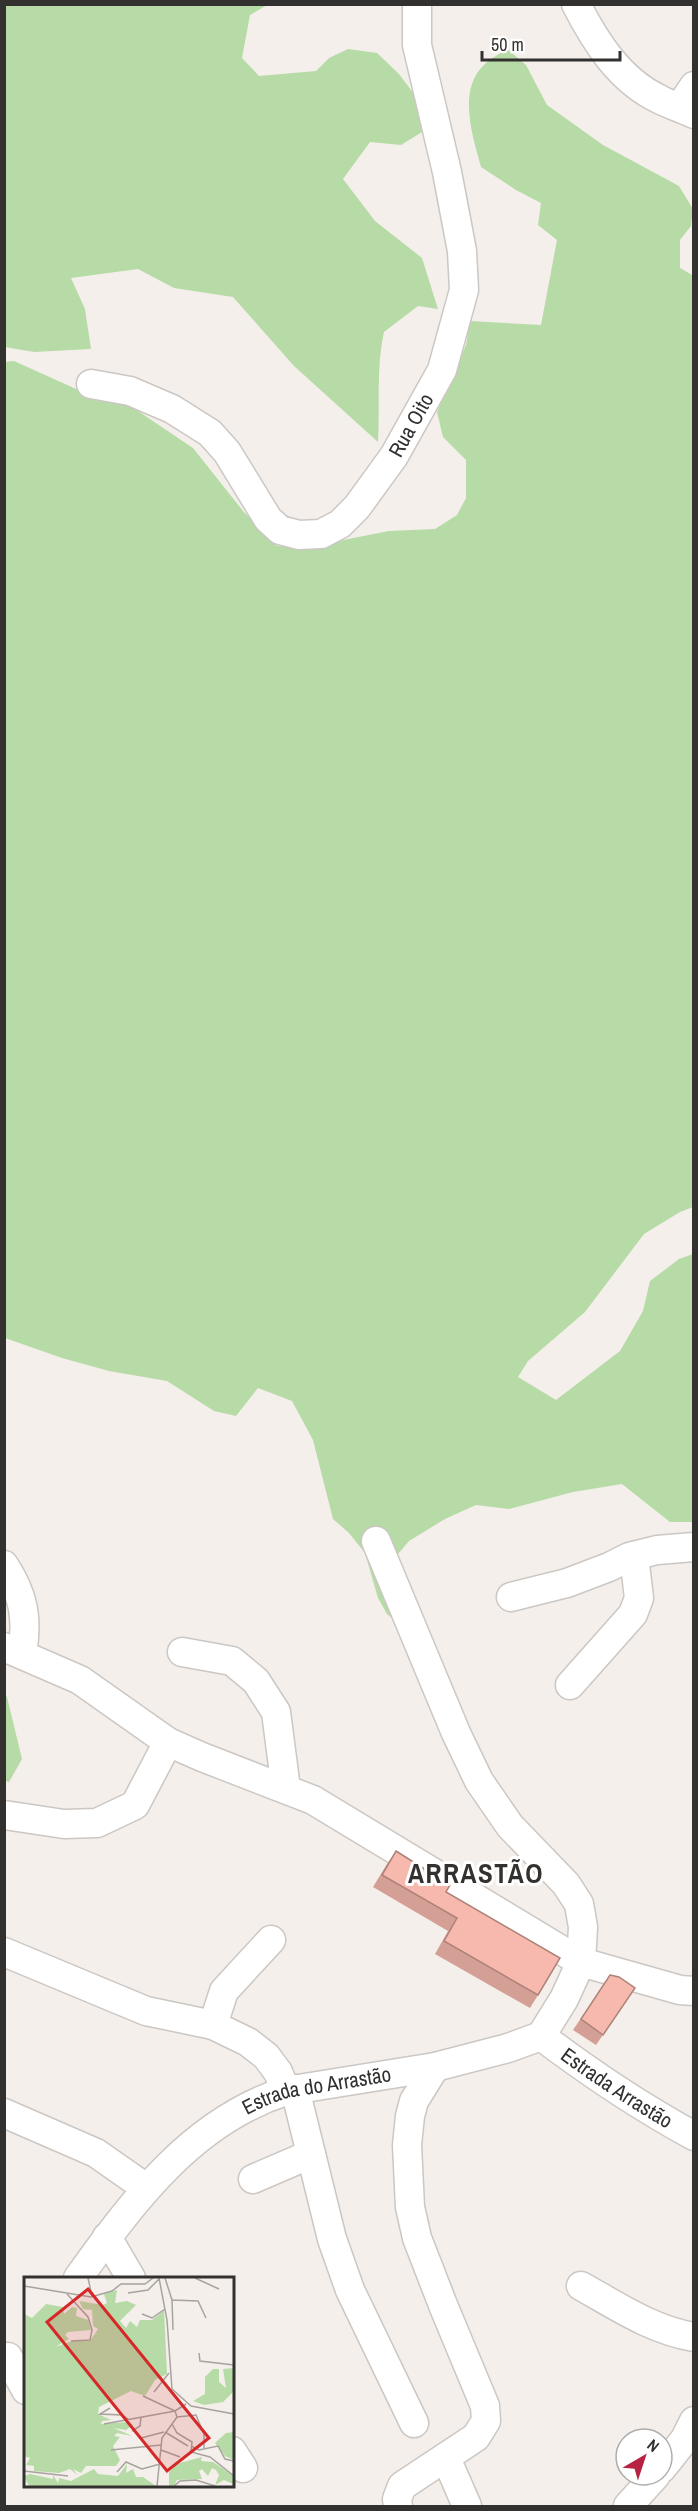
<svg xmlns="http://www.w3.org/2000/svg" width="698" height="2511" viewBox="0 0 698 2511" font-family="'Archivo Narrow',sans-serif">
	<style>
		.green { fill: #b6dba6 }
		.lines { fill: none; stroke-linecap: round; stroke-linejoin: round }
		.minor-casing { stroke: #ccc7c3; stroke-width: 31 }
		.minor { stroke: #fff; stroke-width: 28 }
		.wall { fill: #d49f95 }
		.building { fill: #f7b9ad; stroke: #ad8279; stroke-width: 1.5 }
		.labels { text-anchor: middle; stroke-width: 6; stroke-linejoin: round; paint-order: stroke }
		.street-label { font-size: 21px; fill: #33312f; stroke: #fff }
		.district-label { font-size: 27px; font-weight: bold; letter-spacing: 1.5px; fill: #33312f; stroke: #fff }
		.inset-road { fill: none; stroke: #a7a39f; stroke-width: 1.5 }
		.view { fill: #d62828; fill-opacity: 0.15; stroke: #d62828; stroke-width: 3 }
		.inset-edge { fill: none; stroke: #33312f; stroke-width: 3 }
	</style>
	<rect width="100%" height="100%" fill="#f4efea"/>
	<g class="green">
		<path d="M4,5H267L250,15L242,58L259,76L316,71L329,58L348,49L377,53L399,74L423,106L427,129L401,145L370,142L343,179L375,221L422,258L438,309L418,306L384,332C376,368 380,405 378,442L294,366L233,297L174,288L138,269L71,278L85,309L91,349L34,352L5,347Z"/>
		<path d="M507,49L526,65L547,105L603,145L679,186L693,209L691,226L680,240V268L694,276L693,1207L680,1212L644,1234L585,1312L528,1361L518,1377L556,1400L620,1351L643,1311L650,1281L679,1259L693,1254V1522H670L622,1484L573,1492L509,1509L476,1505L445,1519L409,1541L387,1567L399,1624L387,1614L378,1598L365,1553L349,1533L333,1519L313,1440L292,1401L258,1388L236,1416L214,1411L167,1381L109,1371L62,1358L5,1338L4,362L14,361L105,402L126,403L193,448L243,511L277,546L318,545L389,531L435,529L457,515L466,498V460L443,437L437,412L466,345L470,321L541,325L557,240L538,225L541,203L516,190L481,167C473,137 457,90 484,65C490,59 499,54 507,49Z"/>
		<path d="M5,1694L7,1697L22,1759L9,1782L5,1781Z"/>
	</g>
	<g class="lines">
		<g class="minor-casing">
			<g id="minor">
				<path d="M576,4C595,41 619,80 659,99C670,105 682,108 694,114"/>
				<path d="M680,107L694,86"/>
				<path id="s1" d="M91,384L130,391L172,409L210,433L227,452L268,519L280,530L299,535L321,534L340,524L357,507L394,456L442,370L464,290L462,251L447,172L417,45V4"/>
				<path d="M4,1565C24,1595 28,1619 22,1654"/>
				<path d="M511,1597L567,1583L609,1567L629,1557L657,1550L694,1547"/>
				<path d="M4,1647L80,1680L168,1742L202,1757L313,1800L581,1962L680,1990L694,1991"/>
				<path d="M182,1652L232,1661L256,1681L276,1712L286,1789"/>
				<path d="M570,1685L633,1614L639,1598L634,1556"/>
				<path d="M4,1815L64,1824L97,1823L135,1805L168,1742"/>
				<path d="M4,1952L146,2011L213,2025L248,2042L266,2056L278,2072L286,2091"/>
				<path d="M213,2025L224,1991L271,1940"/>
				<path id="s2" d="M541,2036C590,2073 639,2106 694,2136"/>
				<path d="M295,2089L332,2239L350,2290L414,2423"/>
				<path d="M4,2113L96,2153L146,2188"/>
				<path d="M253,2179L311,2154"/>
				<path d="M107,2237L131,2278"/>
				<path id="s3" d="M78,2278C133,2201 192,2121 286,2091L435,2067L508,2048L541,2036L564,1999L581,1962L583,1927L579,1904L566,1884L510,1826L479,1781L456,1733L376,1541"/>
				<path d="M581,2286C617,2306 652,2330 694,2337"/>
				<path d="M8,2357L26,2390"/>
				<path d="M232,2451L243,2468"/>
				<path d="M446,2458L467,2506"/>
				<path d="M662,2468L685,2439L694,2421"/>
				<path d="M398,2506L397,2499L402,2486L476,2437L486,2421L485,2406L443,2305L417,2238L410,2207L407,2145L410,2116L414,2101L435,2067"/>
				<path d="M628,2506L656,2475"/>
			</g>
		</g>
		<use href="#minor" class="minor"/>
	</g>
	<g class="wall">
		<path d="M396,1851L446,1892L538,1995L530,2008L435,1954L448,1931L373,1887L387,1864Z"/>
		<path d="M610,1975L635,1988L596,2045L573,2030Z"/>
	</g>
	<g class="building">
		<path d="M396,1851L450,1885L446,1892L560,1958L538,1995L444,1941L457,1918L382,1875Z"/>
		<path d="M610,1975L619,1977L635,1988L603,2035L581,2019Z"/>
	</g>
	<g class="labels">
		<g class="street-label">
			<text dy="7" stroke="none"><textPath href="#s1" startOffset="436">Rua Oito</textPath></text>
			<text dy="7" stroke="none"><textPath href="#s2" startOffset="92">Estrada Arrastão</textPath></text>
			<text dy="7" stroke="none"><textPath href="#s3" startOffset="315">Estrada do Arrastão</textPath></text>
		</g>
		<g class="district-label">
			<text x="476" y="1883">ARRASTÃO</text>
		</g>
	</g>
	<g transform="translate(24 2277)">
		<rect width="210" height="210" fill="#f4efea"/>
		<path d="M93,13L91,26L103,24L112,28L96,44L102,51L106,44L113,50L116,43H128L140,33L143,97L131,103L121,119L107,114L75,130L74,137L87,143L78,144L77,147L104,145L109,148L102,153L90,151L108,159L93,156L90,159L96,160L89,169L96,183L92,189H62L57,196L49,192L53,198L46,192L35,196L10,194V189L2,188L6,181L0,179V37L8,41L22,27L39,30L40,37L48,30L53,31L52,39L64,43L67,53L44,55L41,58L45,62L31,70L48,64H66L74,52L69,49L68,33L59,32L55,24L79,28L83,26L80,17ZM210,91V114L199,125L180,128L169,124L181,117V100L189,92H195V105L202,111L199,92ZM210,155V183L201,179L191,166L202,156ZM178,180L177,184L189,185L210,199L209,207L200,203L191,208L195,198L192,193L188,191L184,199L178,192L175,194L178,202L153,203L150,209H145V195L152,187ZM103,187L102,196L109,192L112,200H119L132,209H5L0,199L6,197L29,202V198L34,206L35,201L47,204L70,192L74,197L94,199Z" fill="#b6dba6"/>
		<path class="inset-road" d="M64,1L68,19M135,1L143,43L148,112L167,129L210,137M141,1L148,23L149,53M171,1L195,12M0,9L67,20L88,14L97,7H121L129,1M104,16L124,13L135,2M43,17L64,40L68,53L66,63L47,64M148,23L174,24L182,41M118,37L128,41L141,32M175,76L176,84L210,88M130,115L145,96M119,119L151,134M86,131L76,137L98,138L104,142M153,140L172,138L180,157V171M80,147L151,134L162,127M148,147L153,156L168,165L167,175L186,180L210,199M108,154L116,149L117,140M141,155L164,169M117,161L140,155M167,169L175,173L194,169L201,182L210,184M87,173L137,168M137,173L156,180M0,194L44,199M93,195L102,185L118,192L136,187M133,209L138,161L153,140L151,134M150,209L156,204L172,203L191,209"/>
		<path class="view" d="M64,12L185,161L143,194L23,45Z"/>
		<rect width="210" height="210" class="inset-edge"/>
	</g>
	<rect width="698" height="2511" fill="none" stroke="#33312f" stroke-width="12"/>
	<g transform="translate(644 2457) rotate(39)"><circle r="28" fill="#ffffff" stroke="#adadac" stroke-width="1.5"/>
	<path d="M0-4.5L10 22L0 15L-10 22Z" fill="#b62442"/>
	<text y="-9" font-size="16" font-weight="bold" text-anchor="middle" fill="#33312f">N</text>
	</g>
	<path d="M482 51v9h138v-9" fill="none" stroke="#33312f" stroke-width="3"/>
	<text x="491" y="51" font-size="18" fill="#33312f" stroke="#ffffff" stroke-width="4.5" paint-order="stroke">50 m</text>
</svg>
